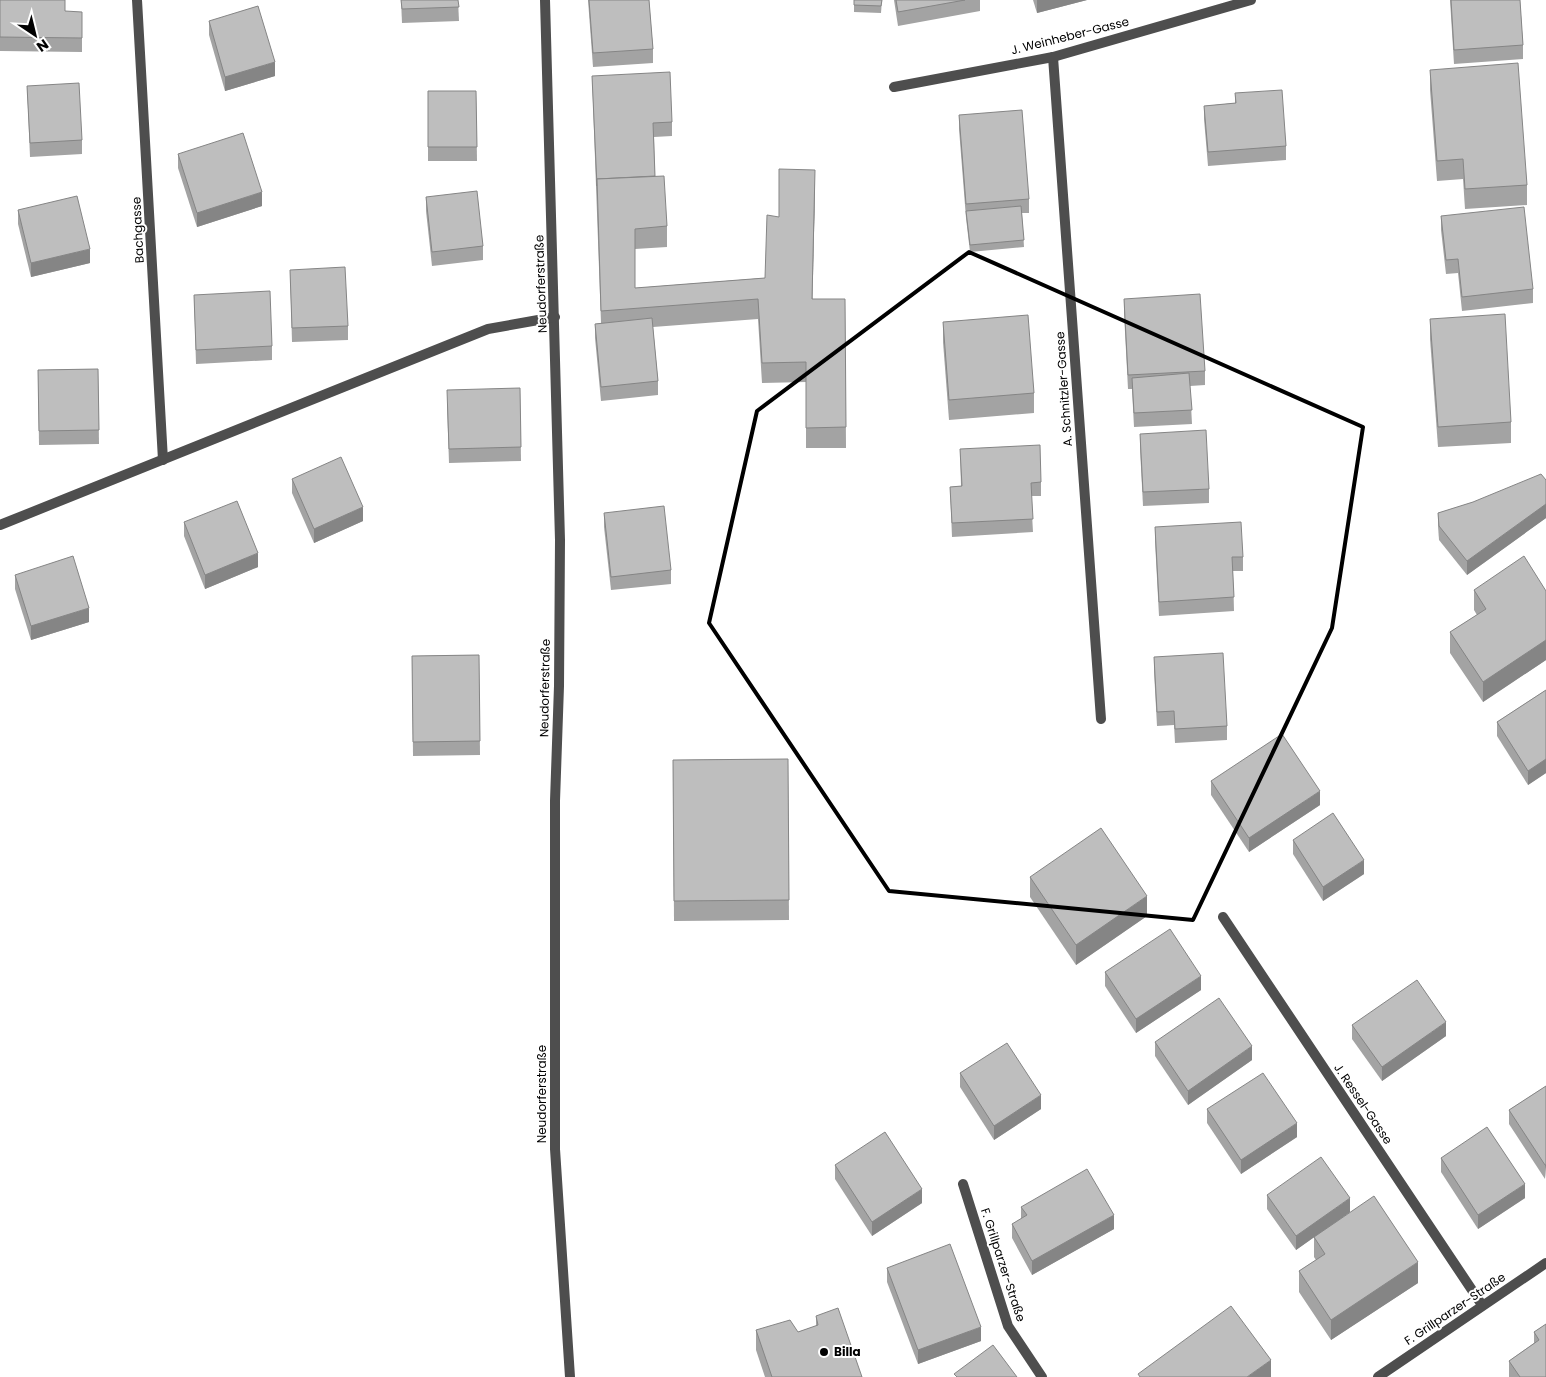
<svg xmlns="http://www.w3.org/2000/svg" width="1546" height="1377" viewBox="0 0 1546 1377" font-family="Poppins,sans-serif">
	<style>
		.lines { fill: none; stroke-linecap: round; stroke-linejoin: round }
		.minor { stroke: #4e4e4e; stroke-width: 10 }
		.wall { fill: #a3a3a3 }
		.shaded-wall { fill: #858585 }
		.building { fill: #bebebe; stroke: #858585 }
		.marked { fill: none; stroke: #000; stroke-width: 4; stroke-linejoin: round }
		.poi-dot { fill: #000; stroke: #fff; stroke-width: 2 }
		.labels { text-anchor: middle; stroke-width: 4; stroke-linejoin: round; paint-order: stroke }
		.street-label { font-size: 12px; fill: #000; stroke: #fff }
		.poi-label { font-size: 12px; font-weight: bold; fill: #000; stroke: #fff; text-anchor: start }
	</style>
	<rect width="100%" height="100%" fill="#fff"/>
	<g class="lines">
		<g class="minor">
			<path d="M137,0L163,460"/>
			<path d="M545,0L560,540L559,686L555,801V1149L570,1377"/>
			<path d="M1053,57L1101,719"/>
			<path d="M894,87L1053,57L1251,0"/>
			<path d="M0,525L488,329L555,317"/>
			<path d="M1223,917L1482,1305"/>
			<path d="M963,1184L1008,1326L1042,1377"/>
			<path d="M1378,1377L1546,1263"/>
		</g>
	</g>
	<g class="wall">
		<path d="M0,0L65,12H82V52L0,51Z"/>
		<path d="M401,0H458L459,21L402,23Z"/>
		<path d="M588,0H649L653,49V63L593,67Z"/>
		<path d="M854,0H882L881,13L854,12Z"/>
		<path d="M894,0H980V11L898,26Z"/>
		<path d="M1033,0H1087L1037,13Z"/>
		<path d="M1450,0H1520L1523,45V59L1454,64Z"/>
		<path d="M209,21L275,76L225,91L209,35Z"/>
		<path d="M1430,70L1527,185V205L1465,209L1463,179L1437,181L1430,90Z"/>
		<path d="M592,76L672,122V136L654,137L655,176L667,226V247L635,249V288L765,278L779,217L815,190L812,299H845L846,448H806V382L762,383L758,319L653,327L658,381V395L601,401L595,338V324L601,323Z"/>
		<path d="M27,86L82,140V154L30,157Z"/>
		<path d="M428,91H476L477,161H428Z"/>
		<path d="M1235,93L1286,146V160L1208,166L1204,119V106L1235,103Z"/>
		<path d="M959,115L1029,199V213H1022L1024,247L970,252L966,218L959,129Z"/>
		<path d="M178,154L262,206L197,227L178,168Z"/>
		<path d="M426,197L483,246V260L432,266L426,211Z"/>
		<path d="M18,210L90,263L31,277L18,224Z"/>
		<path d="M1441,216L1533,289V303L1462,311L1458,273L1446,274L1441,230Z"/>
		<path d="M290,270L348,326V340L292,342Z"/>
		<path d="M194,295L272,346V360L196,364Z"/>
		<path d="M1124,299L1205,371V385L1190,386L1192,424L1134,427L1132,389H1128L1124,313Z"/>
		<path d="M1430,319L1511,422V443L1438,447L1430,339Z"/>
		<path d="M943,322L1034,393V413L949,420L943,342Z"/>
		<path d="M98,369L99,444L39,445L38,370Z"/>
		<path d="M520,388L521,461L449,463L447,404Z"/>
		<path d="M1140,434L1209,489V503L1143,506L1140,448Z"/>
		<path d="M960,449L1041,482V496H1031L1033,532L952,537L950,487L961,486Z"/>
		<path d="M292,479L363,521L314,543L292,493Z"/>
		<path d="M1546,480V518L1467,575L1439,540L1438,526V513Z"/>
		<path d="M604,513L671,570V584L611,590L604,527Z"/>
		<path d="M184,522L258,567L205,589L184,536Z"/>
		<path d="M1155,527L1243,557V571H1233L1234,611L1159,616L1155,541Z"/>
		<path d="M15,575L89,622L31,640L15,589Z"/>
		<path d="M1474,590L1546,591V660L1483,702L1450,653V632L1477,615L1474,610Z"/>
		<path d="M479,655L480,755L413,756L412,656Z"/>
		<path d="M1154,657L1227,726V740L1175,743L1174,725L1157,726L1154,671Z"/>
		<path d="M1546,690V773L1528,785L1497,736V722Z"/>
		<path d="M788,759L789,920L674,921L673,760Z"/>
		<path d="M1211,781L1320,805L1249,852L1211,795Z"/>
		<path d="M1293,840L1364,874L1323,901L1293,854Z"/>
		<path d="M1030,877L1147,916L1076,965L1030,897Z"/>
		<path d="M1105,972L1201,990L1136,1033L1105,986Z"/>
		<path d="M1352,1025L1446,1036L1382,1081L1352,1039Z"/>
		<path d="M1155,1042L1252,1060L1188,1105L1155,1056Z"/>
		<path d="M960,1073L1041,1109L994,1140L960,1087Z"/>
		<path d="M1546,1086L1545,1179L1509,1124V1110Z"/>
		<path d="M1207,1109L1297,1137L1241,1174L1207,1123Z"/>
		<path d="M1441,1158L1525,1198L1478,1229L1441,1172Z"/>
		<path d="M835,1165L922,1203L872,1236L835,1179Z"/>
		<path d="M1267,1195L1350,1212L1338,1221L1418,1283L1331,1340L1299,1292V1271L1316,1260L1314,1257V1237L1296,1250L1267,1209Z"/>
		<path d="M1021,1207L1114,1229L1032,1275L1012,1238V1224L1021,1219Z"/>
		<path d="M887,1268L981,1341L918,1364L887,1282Z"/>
		<path d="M816,1316L862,1377H765L756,1350V1330L798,1332L816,1326Z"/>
		<path d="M1546,1324V1377H1509V1361L1534,1343V1332Z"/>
	</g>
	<g class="shaded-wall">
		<path d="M1037,0H1087L1037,13Z"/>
		<path d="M275,62V76L225,91V77Z"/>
		<path d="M815,170V190L812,319V299Z"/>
		<path d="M262,192V206L197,227V213Z"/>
		<path d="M90,249V263L31,277V263Z"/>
		<path d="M1546,504V518L1467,575V561Z"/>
		<path d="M363,507V521L314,543V529Z"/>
		<path d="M258,553V567L205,589V575Z"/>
		<path d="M89,608V622L31,640V626Z"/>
		<path d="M1546,640V660L1483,702V682Z"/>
		<path d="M1546,759V773L1528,785V771Z"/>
		<path d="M1320,791V805L1249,852V838Z"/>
		<path d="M1364,860V874L1323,901V887Z"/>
		<path d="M1147,896V916L1076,965V945Z"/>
		<path d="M1201,976V990L1136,1033V1019Z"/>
		<path d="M1446,1022V1036L1382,1081V1067Z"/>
		<path d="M1252,1046V1060L1188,1105V1091Z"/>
		<path d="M1041,1095V1109L994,1140V1126Z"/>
		<path d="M1297,1123V1137L1241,1174V1160Z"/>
		<path d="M1545,1165H1546L1545,1179Z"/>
		<path d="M1525,1184V1198L1478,1229V1215Z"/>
		<path d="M922,1189V1203L872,1236V1222Z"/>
		<path d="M1350,1198V1212L1296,1250V1236Z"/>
		<path d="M1114,1215V1229L1032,1275V1261Z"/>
		<path d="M1418,1262V1283L1331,1340V1320Z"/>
		<path d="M981,1327V1341L918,1364V1350Z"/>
		<path d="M1271,1360V1377H1247Z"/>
	</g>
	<g class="building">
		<path d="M0,0H65V11L82,12V38L0,37Z"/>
		<path d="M401,0H458L459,7L402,9Z"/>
		<path d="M589,0H649L653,49L593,53Z"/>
		<path d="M854,0H882L881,6L854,5Z"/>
		<path d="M896,0H965L898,12Z"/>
		<path d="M1451,0H1520L1523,45L1454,50Z"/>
		<path d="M258,6L275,62L225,77L209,21Z"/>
		<path d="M1518,63L1527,185L1465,189L1463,159L1437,161L1430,70Z"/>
		<path d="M670,72L672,122L653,123L655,176L597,179V186L592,76Z"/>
		<path d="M79,83L82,140L30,143L27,86Z"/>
		<path d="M1282,90L1286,146L1208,152L1204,106L1236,103L1235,93Z"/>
		<path d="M428,91H476L477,147H428Z"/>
		<path d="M1022,110L1029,199L966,204L959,115Z"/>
		<path d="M243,133L262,192L197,213L178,154Z"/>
		<path d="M779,169L815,170L812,299H845L846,427L806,428V362L762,363L758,299L601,311L597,179L664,176L667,226L635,229V288L765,278L767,215L779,217Z"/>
		<path d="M477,191L483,246L432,252L426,197Z"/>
		<path d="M77,196L90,249L31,263L18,210Z"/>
		<path d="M1021,206L1024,240L970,245L966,211Z"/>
		<path d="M1524,207L1533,289L1462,297L1458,259L1446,260L1441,216Z"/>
		<path d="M345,267L348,326L292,328L290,270Z"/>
		<path d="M270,291L272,346L196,350L194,295Z"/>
		<path d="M1200,294L1205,371L1128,375L1124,299Z"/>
		<path d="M1505,314L1511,422L1438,427L1430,319Z"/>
		<path d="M1028,315L1034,393L949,400L943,322Z"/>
		<path d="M652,318L658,381L601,387L595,324Z"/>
		<path d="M98,369L99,430L39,431L38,370Z"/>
		<path d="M1189,373L1192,410L1134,413L1132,378Z"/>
		<path d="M520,388L521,447L449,449L447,390Z"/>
		<path d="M1206,430L1209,489L1143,492L1140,434Z"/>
		<path d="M1040,445L1041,482L1031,483L1033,519L952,523L950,487L962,486L960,449Z"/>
		<path d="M341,457L363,507L314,529L292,479Z"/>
		<path d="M1541,474L1546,480V504L1467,561L1439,526L1438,513L1473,502Z"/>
		<path d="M237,501L258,553L205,575L184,522Z"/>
		<path d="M664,506L671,570L611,577L604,513Z"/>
		<path d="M1241,522L1243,557H1232L1234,597L1159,602L1155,527Z"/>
		<path d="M73,556L89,608L31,626L15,575Z"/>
		<path d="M1524,556L1546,591V640L1483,682L1450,632L1486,609L1474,590Z"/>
		<path d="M1223,653L1227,726L1175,729L1174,711L1157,712L1154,657Z"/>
		<path d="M479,655L480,741L413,742L412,656Z"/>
		<path d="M1546,690V759L1528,771L1497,722Z"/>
		<path d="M1282,734L1320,791L1249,838L1211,781Z"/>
		<path d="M788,759L789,900L674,901L673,760Z"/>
		<path d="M1333,813L1364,860L1323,887L1293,840Z"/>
		<path d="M1101,828L1147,896L1076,945L1030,877Z"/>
		<path d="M1170,929L1201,976L1136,1019L1105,972Z"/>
		<path d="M1417,980L1446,1022L1382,1067L1352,1025Z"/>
		<path d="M1219,998L1252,1046L1188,1091L1155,1042Z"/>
		<path d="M1007,1043L1041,1095L994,1126L960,1073Z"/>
		<path d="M1263,1073L1297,1123L1241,1160L1207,1109Z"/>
		<path d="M1546,1086V1165H1545L1509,1110Z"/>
		<path d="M1487,1127L1525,1184L1478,1215L1441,1158Z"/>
		<path d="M885,1132L922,1189L872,1222L835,1165Z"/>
		<path d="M1321,1157L1350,1198L1296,1236L1267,1195Z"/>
		<path d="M1087,1169L1114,1215L1032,1261L1012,1224L1027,1215L1021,1207Z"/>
		<path d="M1374,1196L1418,1262L1331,1320L1299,1271L1325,1254L1314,1237Z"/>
		<path d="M950,1244L981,1327L918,1350L887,1268Z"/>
		<path d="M1231,1306L1271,1360L1247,1377H1140L1138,1374Z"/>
		<path d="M838,1308L862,1377H772L756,1330L790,1320L798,1332L818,1325L816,1316Z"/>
		<path d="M1546,1324V1377H1520L1509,1361L1539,1340L1534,1332Z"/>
		<path d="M993,1345L1017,1377H957L954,1374Z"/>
	</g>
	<path class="marked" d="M969,252L1363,427L1332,628L1193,920L889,891L709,623L757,411Z"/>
	<circle class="poi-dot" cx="824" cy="1352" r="5"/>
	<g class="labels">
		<g class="street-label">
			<text transform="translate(1070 36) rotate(-14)" y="4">J. Weinheber-Gasse</text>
			<text transform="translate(138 230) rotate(-93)" y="4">Bachgasse</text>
			<text transform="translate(541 284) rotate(-92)" y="4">Neudorferstraße</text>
			<text transform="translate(1064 389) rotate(-94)" y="4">A. Schnitzler-Gasse</text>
			<text transform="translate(545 688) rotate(-89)" y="4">Neudorferstraße</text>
			<text transform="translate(542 1094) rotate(-90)" y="4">Neudorferstraße</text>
			<text transform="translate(1363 1104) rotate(56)" y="4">J. Ressel-Gasse</text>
			<text transform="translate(1003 1265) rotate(72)" y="4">F. Grillparzer-Straße</text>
			<text transform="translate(1455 1309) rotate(-34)" y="4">F. Grillparzer-Straße</text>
		</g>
		<g class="poi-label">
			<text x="834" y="1356">Billa</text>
		</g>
	</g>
	<g transform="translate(35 35) rotate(145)" stroke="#ffffff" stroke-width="4" paint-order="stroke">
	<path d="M0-4L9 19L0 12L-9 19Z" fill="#000000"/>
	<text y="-8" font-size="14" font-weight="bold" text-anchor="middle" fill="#000000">N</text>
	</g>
</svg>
